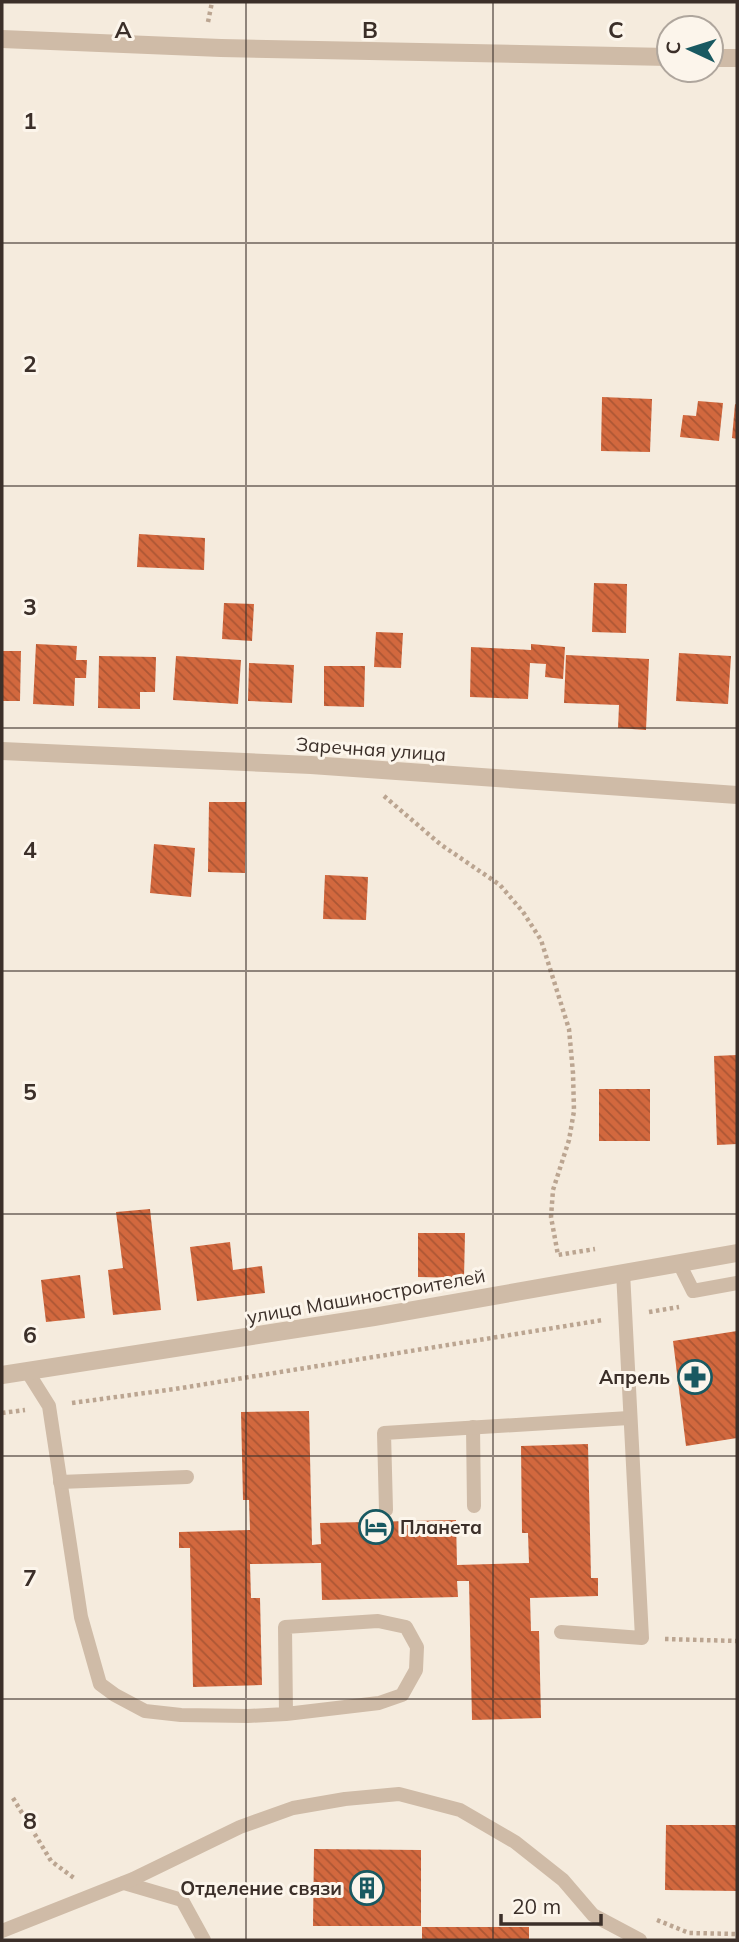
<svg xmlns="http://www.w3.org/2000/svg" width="739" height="1942" viewBox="0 0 739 1942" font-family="Mulish,sans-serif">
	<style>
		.building { fill: url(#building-back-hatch) }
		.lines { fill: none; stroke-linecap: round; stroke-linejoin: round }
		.path { stroke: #bba591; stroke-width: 4.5; stroke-dasharray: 3.5 3.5; stroke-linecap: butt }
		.lane { stroke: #cfbba7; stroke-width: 14 }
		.street { stroke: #cfbba7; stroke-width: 18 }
		.grid { fill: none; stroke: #3b2f29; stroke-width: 2; stroke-opacity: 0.55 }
		.labels { text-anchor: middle; stroke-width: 6; stroke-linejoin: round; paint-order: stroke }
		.street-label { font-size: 19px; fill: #3b2f29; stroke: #fcf5eb }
		.poi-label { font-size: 19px; font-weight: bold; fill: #3b2f29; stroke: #fcf5eb; text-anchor: end }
		.grid-label { font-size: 23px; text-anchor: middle; font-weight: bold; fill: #3b2f29; stroke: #fcf5eb; stroke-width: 6; stroke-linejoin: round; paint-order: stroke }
	</style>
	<defs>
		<pattern id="building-back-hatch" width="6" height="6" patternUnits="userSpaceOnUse" patternTransform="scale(1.75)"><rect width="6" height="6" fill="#d2683e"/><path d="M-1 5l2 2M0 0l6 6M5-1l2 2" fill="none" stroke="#ac5634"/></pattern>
	</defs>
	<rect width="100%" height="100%" fill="#f5ebdd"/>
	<g class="building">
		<path d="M602,397L652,399L650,452L601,451Z"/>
		<path d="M698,401L723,403L719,441L680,437L683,415L696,416Z"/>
		<path d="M735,404L737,405V439L732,438Z"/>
		<path d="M139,534L205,538L204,570L137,567Z"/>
		<path d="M594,583L627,584L626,633L592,632Z"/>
		<path d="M224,603L254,604L252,641L222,639Z"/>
		<path d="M376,632L403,633L401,668L374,667Z"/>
		<path d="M36,644L77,646L76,660H87L86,678H75L74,706L33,704Z"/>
		<path d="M531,644L565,647L563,679L545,677L546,664L530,663L528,699L470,697L471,647L531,650Z"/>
		<path d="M2,651H21L20,701H2Z"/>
		<path d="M679,653L731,656L728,704L676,701Z"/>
		<path d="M566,655L649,659L646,730L618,728L619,705L564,703Z"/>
		<path d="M99,656L156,657L155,692H140V709L98,708Z"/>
		<path d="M176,656L241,660L238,704L173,700Z"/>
		<path d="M249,663L294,665L292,703L248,701Z"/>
		<path d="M324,666H365L364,707L324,706Z"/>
		<path d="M209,802H246L245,873L208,872Z"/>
		<path d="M154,844L195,848L191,897L150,893Z"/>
		<path d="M325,875L368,877L366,920L323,919Z"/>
		<path d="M737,1055V1144L717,1145L714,1056Z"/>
		<rect x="599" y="1089" width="51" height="52"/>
		<path d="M150,1209L161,1310L113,1315L108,1270L123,1268L116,1212Z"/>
		<path d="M418,1233H465L464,1278L418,1277Z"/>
		<path d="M230,1242L233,1270L262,1266L265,1293L197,1301L190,1247Z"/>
		<path d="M80,1275L85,1318L46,1322L41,1280Z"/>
		<path d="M737,1331V1438L686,1446L673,1341Z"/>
		<path d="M309,1411L312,1545L321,1544L320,1523L456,1520L457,1565L529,1563L528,1533H522L521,1446L588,1444L591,1578H598V1596L530,1598L531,1631H539L541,1718L472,1720L469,1581H457L458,1597L322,1600L321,1563L250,1564L251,1598H260L262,1685L193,1687L190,1548H179V1532L250,1530L249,1500H243L241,1412Z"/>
		<path d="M666,1825H737V1891L665,1890Z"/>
		<path d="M314,1849L421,1850V1926H313Z"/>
		<rect x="422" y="1927" width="107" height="13"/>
	</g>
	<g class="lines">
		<g class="path">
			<path d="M208,22L212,2"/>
			<path d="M384,796L440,844L500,885L523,912L541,940L569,1029L573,1073L574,1111L569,1140L553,1190L551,1217L558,1255L595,1249"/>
			<path d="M649,1312L679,1307"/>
			<path d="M72,1403L175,1389L603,1320"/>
			<path d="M2,1413L25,1410"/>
			<path d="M665,1639L737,1641"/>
			<path d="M13,1798L51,1861L74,1878"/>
			<path d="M657,1920L689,1933L737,1934"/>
		</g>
		<g class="lane">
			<path d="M679,1263L693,1291L737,1283"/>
			<path d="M27,1371L49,1406L81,1617L100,1684L115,1695L145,1711L181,1715L248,1716L286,1714L285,1627L378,1621L406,1627L417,1647L416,1670L402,1695L379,1703L286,1714"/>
			<path d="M473,1427L474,1506"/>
			<path d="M60,1482L187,1477"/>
			<path d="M386,1510L384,1433L629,1418"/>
			<path d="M561,1632L642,1638L623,1272"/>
			<path d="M124,1883L182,1900L204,1940"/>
			<path d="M2,1931L133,1879L240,1827L293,1808L345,1799L399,1794L460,1810L515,1842L563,1880L593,1915L640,1940"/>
		</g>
		<g class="street">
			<path d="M2,39L221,48L669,57"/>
			<path d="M711,58H737"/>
			<path d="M2,751L311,765L737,795"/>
			<path d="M2,1375L374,1317L737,1253"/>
		</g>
	</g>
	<path class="grid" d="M246,2V1940M493,2V1940M2,243H737M2,486H737M2,728H737M2,971H737M2,1214H737M2,1456H737M2,1699H737"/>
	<defs>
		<g id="pharmacy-ring" transform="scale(1.75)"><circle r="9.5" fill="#fcf5eb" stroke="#195961" stroke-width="1.5"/><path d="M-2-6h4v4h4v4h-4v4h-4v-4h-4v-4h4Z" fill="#195961"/></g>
		<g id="hotel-ring" transform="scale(1.75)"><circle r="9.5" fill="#fcf5eb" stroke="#195961" stroke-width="1.5"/><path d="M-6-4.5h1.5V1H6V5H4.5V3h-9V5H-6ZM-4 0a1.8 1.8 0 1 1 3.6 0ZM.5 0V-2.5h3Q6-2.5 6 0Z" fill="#195961"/></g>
		<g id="building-ring" transform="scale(1.75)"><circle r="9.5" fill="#fcf5eb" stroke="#195961" stroke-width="1.5"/><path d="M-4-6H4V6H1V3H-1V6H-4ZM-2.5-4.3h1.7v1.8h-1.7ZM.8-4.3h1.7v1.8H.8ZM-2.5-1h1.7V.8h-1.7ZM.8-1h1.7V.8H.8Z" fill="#195961"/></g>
	</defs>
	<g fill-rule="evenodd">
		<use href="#pharmacy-ring" x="695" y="1377"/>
		<use href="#hotel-ring" x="376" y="1527"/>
		<use href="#building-ring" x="367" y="1888"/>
	</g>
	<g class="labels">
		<g class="street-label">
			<text transform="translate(371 749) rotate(4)" y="7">Заречная улица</text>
			<text transform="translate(366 1296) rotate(-10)" y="7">улица Машиностроителей</text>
		</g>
		<g class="poi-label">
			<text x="670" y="1384">Апрель</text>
			<text x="400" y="1534" text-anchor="start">Планета</text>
			<text x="342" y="1895">Отделение связи</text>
		</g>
	</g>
	<g class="grid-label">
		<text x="123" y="38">A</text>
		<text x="370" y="38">B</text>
		<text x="616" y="38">C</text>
		<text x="30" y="129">1</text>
		<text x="30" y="372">2</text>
		<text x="30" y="615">3</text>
		<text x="30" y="858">4</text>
		<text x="30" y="1100">5</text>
		<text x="30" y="1343">6</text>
		<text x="30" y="1586">7</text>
		<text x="30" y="1829">8</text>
	</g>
	<rect width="739" height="1942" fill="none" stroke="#3b2f29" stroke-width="7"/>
	<g transform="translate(690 49) rotate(274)"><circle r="33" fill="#fcf5eb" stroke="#afa69d" stroke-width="2"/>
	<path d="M0-5L12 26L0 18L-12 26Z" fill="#195961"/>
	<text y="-10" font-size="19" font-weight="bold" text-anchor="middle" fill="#3b2f29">С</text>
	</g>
	<path d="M501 1914v10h100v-10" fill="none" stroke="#3b2f29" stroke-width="3.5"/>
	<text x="512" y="1914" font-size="21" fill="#3b2f29" stroke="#fcf5eb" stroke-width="5" paint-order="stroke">20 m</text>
</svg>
